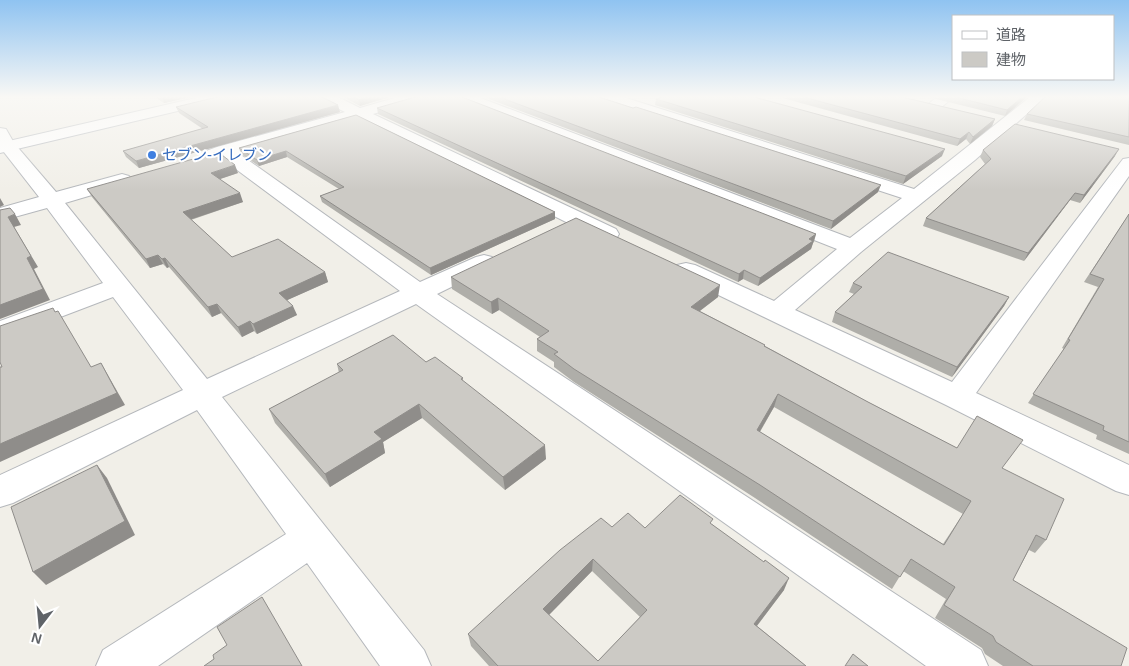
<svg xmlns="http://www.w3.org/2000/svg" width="1129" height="666" viewBox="0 0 1129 666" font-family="Arial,'Noto Sans JP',sans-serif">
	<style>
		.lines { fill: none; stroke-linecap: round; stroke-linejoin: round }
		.street-casing { stroke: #b5b8bc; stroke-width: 2 }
		.secondary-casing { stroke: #b6babf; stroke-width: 2 }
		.street { fill: #fff; fill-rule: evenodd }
		.secondary { fill: #fff; fill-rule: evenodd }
		.wall { fill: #afaea9; fill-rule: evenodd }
		.shaded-wall { fill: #8f8d8a }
		.building { fill: #cccac5; stroke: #8f8d8a; fill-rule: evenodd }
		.shop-dot { fill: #3f7fe0; stroke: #fff; stroke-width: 2 }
		.labels { text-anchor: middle; stroke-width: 4; stroke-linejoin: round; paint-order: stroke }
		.far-shop-label { font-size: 15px; fill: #366cbe; stroke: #fff; text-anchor: start }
	</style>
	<rect width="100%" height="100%" fill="#f1efe8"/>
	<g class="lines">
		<g class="street-casing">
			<g id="street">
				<path d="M319,97H338L360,108L398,97H422L420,100L373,114L616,229L619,234L616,239L608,241L600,239L358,118L238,153L420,282L476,257L484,255L492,257L496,262L492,267L437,294L981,650L988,666H926L416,304L222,397L424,650L431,666H380L307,563L158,666H96L103,650L286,534L197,410L13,503L0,507V475L183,390L113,297L0,340V321L103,283L47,208L0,221V208L39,197L0,147V128L6,129L14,143L56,192L122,174L129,176L132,180L129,184L65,203L207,379L400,291L221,158L212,160L206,159L203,155L206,151L217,147L345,112L321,100Z"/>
				<path d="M457,97H478L850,238L902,198L602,100L600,97H623L914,189L1030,97H1046L975,160L861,252L795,310L952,382L1123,159L1129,158V176L976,393L1129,465V495L1116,491L946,405L677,275L674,270L677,265L686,263L695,265L774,301L837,249L459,100Z"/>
				<path d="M937,97H954L939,109H929L926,106Z"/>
			</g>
		</g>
		<g class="secondary-casing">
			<path id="secondary" d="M200,97H227L220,101L0,153V143Z"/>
		</g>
		<use href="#street" class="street"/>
		<use href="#secondary" class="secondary"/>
	</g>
	<g class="wall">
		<path d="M155,97H191L164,103Z"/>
		<path d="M343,97H390L360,106Z"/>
		<path d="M484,97H599L878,192L831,229Z"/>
		<path d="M779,97H902L995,119L992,126L970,144L966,139L957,146Z"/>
		<path d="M928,97H1027L1005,116Z"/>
		<path d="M1129,97V145L1024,120L1027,114Z"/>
		<path d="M656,99L942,156L903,184L655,105Z"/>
		<path d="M176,107L340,112L139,168L126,157L123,151L203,129L179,113Z"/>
		<path d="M377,108L816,234L814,242L813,243L811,249L758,286L743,279L738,282L378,114Z"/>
		<path d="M356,115L555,212V219L431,275L322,202L320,196L339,189L287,157L259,166L241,154L239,148Z"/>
		<path d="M983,150L1115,156L1080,203L1070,200L1024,261L923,226L926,218L985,164L980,157Z"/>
		<path d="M238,173L220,179L243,202L191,220L232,257L325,272L328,282L287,300L297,315L257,334L254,331L242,337L221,313L212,317L169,267L167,268L163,264L150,268L92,197L87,189Z"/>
		<path d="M1129,214V454L1096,439L1097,435L1028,403L1064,349L1062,348L1098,287L1084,282Z"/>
		<path d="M451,277L718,297L700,311L765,345V346L868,402L957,448L1002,468L1046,540L1035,553L1029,550L1013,580L1121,666H1003L985,654L982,648L935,618L946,599L903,571L892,589L755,498L574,382L554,367V362L537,351V339L540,337L499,310L492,314L452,289ZM774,407L963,514L943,544L760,432Z"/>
		<path d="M853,283L1009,297L1004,306L952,377L832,322L835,312L854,294L849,292Z"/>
		<path d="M426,362L463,378V381L546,459L505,490L422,418L383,442L385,453L330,487L275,423L269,409L339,373L337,364Z"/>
		<path d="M712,524L784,590L757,626L806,666H489L471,646L468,634L612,527L645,528ZM592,571L640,617L598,661L549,615Z"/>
	</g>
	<g class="shaded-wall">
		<path d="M162,97H191L164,103Z"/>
		<path d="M368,97H390L360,106L359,100Z"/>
		<path d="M1022,97H1027L1005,116L1007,110Z"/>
		<path d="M338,105L340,112L139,168L136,161Z"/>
		<path d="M995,119L992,126L970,144L973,137Z"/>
		<path d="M969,132L966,139L957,146L960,139Z"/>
		<path d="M945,149L942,156L903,184L906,176Z"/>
		<path d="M1119,149L1115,156L1080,203L1084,195Z"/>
		<path d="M286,151L287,157L259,166L257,160Z"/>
		<path d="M235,165L238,173L214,181L211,173Z"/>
		<path d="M881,185L878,192L831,229L833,221Z"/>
		<path d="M240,193L243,202L186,221L183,212Z"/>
		<path d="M1075,193L1070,200L1024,261L1028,253Z"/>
		<path d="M0,198L4,205L0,207Z"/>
		<path d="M555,212V219L431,275L430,268Z"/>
		<path d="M15,214L21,225L14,227L38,267L34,269L50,300L0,319V305L27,258L8,217Z"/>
		<path d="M816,234L811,249L758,286L760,278Z"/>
		<path d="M158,255L163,264L150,268L146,259Z"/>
		<path d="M165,258L169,267L167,268L162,259Z"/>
		<path d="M744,270L743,279L738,282L739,274Z"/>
		<path d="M325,272L328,282L283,302L279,293Z"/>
		<path d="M720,285L718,297L689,319L691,307Z"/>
		<path d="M1009,297L1004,306L952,377L957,367Z"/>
		<path d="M498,298L499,310L492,314L491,302Z"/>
		<path d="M217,304L221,313L212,317L208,307Z"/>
		<path d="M293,306L297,315L257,334L253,324Z"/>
		<path d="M250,321L254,331L242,337L238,327Z"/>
		<path d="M101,363L125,405L0,462V444Z"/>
		<path d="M778,394L774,407L753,443L757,430Z"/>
		<path d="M419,404L422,418L383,442L385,453L330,487L325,474L374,432Z"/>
		<path d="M545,445L546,459L505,490L503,477Z"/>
		<path d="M97,465L107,478L135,535L46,585L33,572Z"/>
		<path d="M593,559L592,571L543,621V609Z"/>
		<path d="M789,578L784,590L749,636L754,624Z"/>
	</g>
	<g class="building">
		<path d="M217,97H322L338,105L136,161L123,151L208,127L176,107Z"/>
		<path d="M353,97H368L359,100Z"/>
		<path d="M415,97H462L816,234L809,239L813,241L760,278L744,270L739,274L377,108Z"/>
		<path d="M499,97H599L633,108L636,107L881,185L833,221Z"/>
		<path d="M661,97H754L945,149L906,176L656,99Z"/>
		<path d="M803,97H902L995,119L973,137L969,132L960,139Z"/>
		<path d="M955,97H1022L1007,110Z"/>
		<path d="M1045,97H1129V137L1027,114Z"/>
		<path d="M356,115L555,212L430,268L320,196L344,187L286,151L257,160L239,148Z"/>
		<path d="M1015,124L1119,149L1084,195L1075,193L1028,253L926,218L991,159L983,150Z"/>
		<path d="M218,152L235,165L211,173L240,193L183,212L232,257L278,239L325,272L279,293L293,306L253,324L250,321L238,327L217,304L208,307L165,258L162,259L158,255L146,259L87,189Z"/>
		<path d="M10,208L15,214L8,217L31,256L27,258L43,289L0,305V210Z"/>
		<path d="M1129,214V442L1103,430L1104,426L1033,394L1070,340L1068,339L1104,279L1090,274Z"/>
		<path d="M576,218L720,285L691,307L765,345L764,346L868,402L957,448L977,416L1023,440L1002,468L1064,499L1046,540L1036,535L1013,580L1127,648L1121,666H1033L996,642L993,636L944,605L955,587L911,559L900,577L760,485L574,369L554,354L558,352L537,339L549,331L498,298L491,302L451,277ZM778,394L971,501L944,545L757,430Z"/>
		<path d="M888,252L1009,297L957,367L835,312L862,287L853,283Z"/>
		<path d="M53,308L55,312L58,311L91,367L101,363L117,393L0,444V367H2L0,362V326Z"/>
		<path d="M393,335L426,362L435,357L463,378L461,379L545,445L503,477L419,404L374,432L382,439L325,474L269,409L343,370L337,364Z"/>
		<path d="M97,465L125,521L33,572L11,507Z"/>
		<path d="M680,495L713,519L710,523L764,562L765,560L789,578L754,624L806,666H498L468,634L560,550L601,518L612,527L628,513L645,528ZM593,559L647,610L598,661L543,609Z"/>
		<path d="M262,597L302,666H204L214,659L213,655L227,645L217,627Z"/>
		<path d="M853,654L868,666H845Z"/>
	</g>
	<linearGradient id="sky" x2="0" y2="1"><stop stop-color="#8fc3f1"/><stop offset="0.51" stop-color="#f9f8f5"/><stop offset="1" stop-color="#f9f8f5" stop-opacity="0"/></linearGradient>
	<rect width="1129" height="190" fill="url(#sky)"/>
	<circle class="shop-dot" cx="152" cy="155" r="5"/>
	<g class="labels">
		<g class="far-shop-label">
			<text x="162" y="160">セブン-イレブン</text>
		</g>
	</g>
	<rect x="952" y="15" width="162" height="65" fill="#ffffff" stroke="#bfc1c3"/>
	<rect x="962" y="31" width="25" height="8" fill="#ffffff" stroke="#bfc1c3"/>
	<text x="996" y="40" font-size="15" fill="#5f6368">道路</text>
	<rect x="962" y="52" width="25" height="15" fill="#cccac5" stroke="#bfc1c3"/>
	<text x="996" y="65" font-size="15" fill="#5f6368">建物</text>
	<g transform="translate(40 626) rotate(196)" stroke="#ffffff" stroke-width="4" paint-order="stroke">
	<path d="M0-4L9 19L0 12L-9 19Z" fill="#5f6368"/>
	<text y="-8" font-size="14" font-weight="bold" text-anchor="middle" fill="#5f6368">N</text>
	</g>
</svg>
